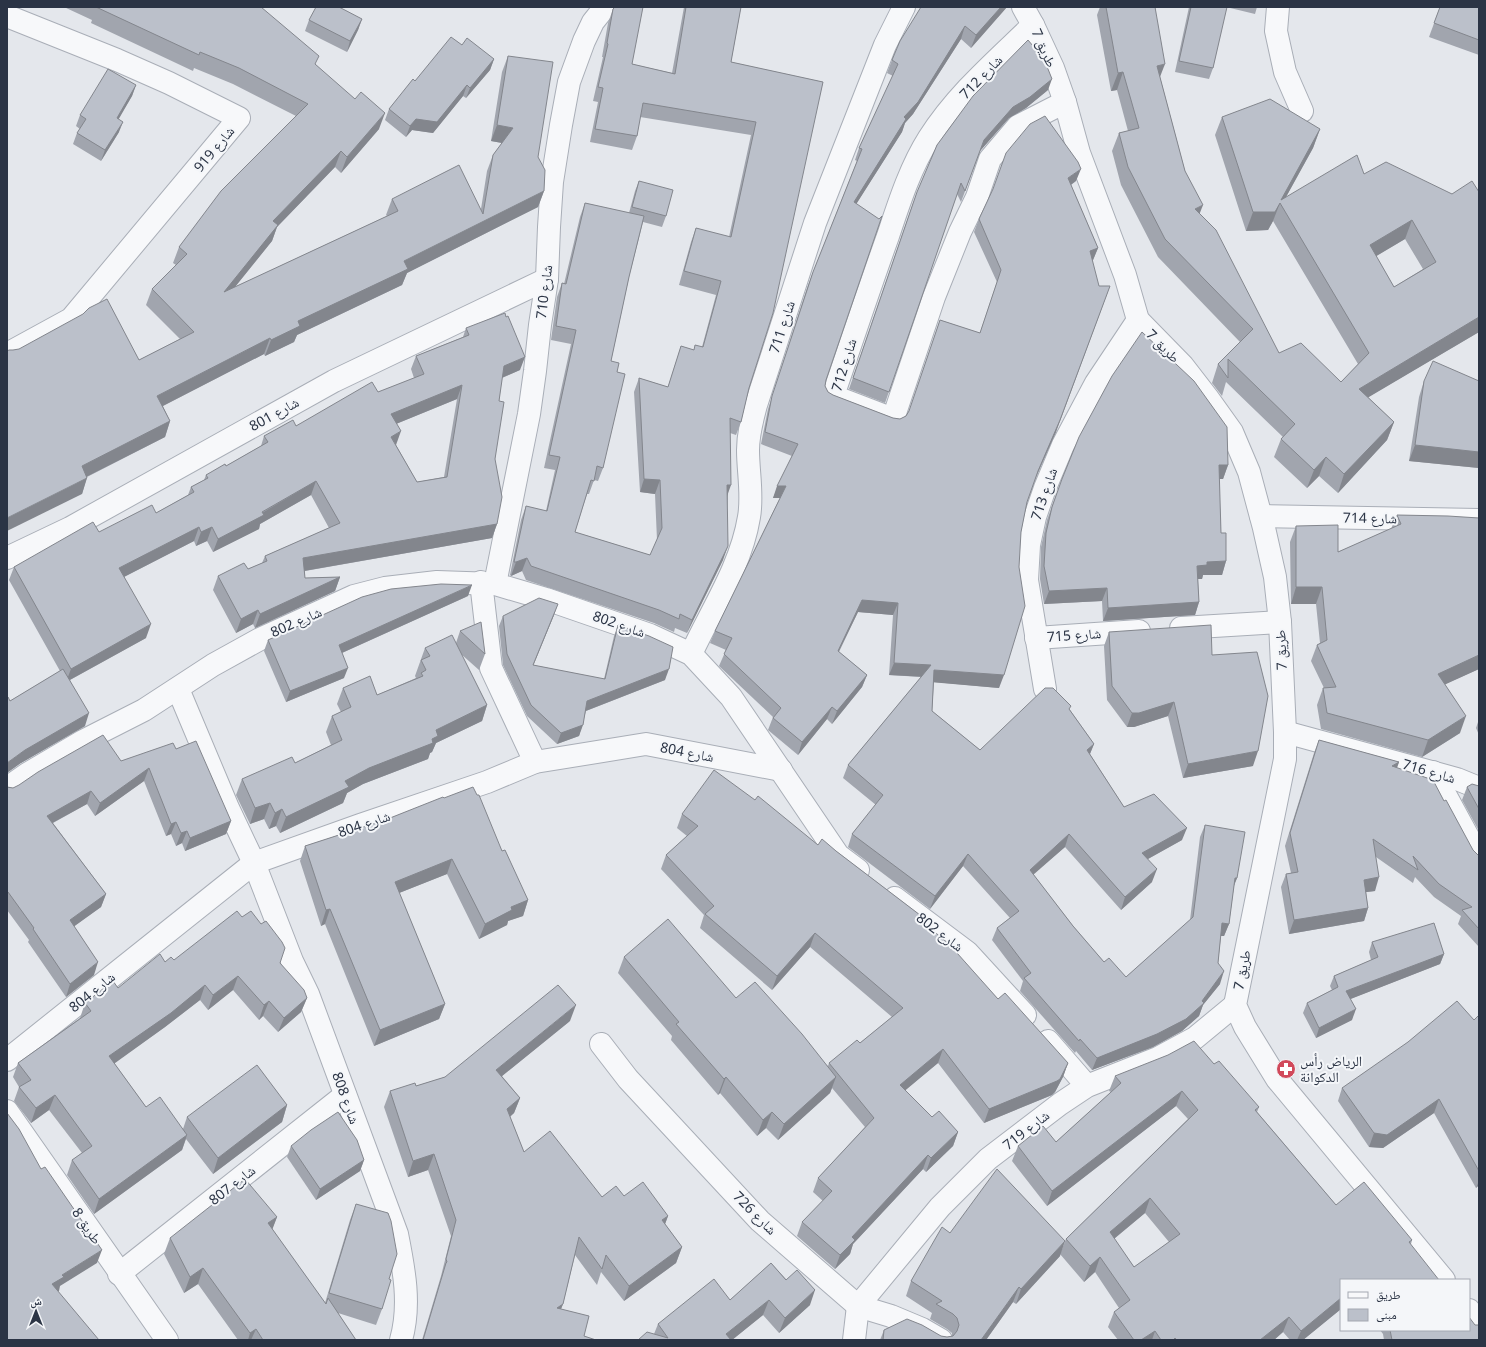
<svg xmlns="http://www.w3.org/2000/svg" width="1486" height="1347" viewBox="0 0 1486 1347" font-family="'Noto Sans','Noto Naskh Arabic',sans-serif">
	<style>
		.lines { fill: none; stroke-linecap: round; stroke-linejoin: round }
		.street-casing { stroke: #a9aeb7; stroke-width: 24 }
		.street { stroke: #f7f8fa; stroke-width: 22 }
		.wall { fill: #a1a5ae; fill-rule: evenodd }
		.shaded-wall { fill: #83868d }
		.building { fill: #bbc0ca; stroke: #83868d; fill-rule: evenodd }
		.labels { text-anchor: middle; stroke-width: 4; stroke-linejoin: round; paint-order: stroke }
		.street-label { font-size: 14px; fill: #2b3445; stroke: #f4f6f9 }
		.poi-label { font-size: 14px; fill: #2b3445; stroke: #f4f6f9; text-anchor: start }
	</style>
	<rect width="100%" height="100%" fill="#e4e7ec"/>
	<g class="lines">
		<g class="street-casing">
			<g id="street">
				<path d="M1023,7L1033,25L1053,68L1065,102L1079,153L1125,275L1138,320L1183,366L1207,397L1232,432L1249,472L1264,528L1275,577L1280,622L1285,732V759L1235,1005L1245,1027L1277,1079L1444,1280"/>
				<path d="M1278,7L1276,31L1285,72L1302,111"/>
				<path d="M7,16L117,60L169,83L239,118L71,319L7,354"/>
				<path d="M1033,25C996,61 957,94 929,138C910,168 899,203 888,236C869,289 851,343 833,396L893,419L934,297L960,232L977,197L990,159L1018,126L1065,102"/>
				<path d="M1261,516L1479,520"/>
				<path d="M7,558L70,528L334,381L547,279"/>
				<path d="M481,582L491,668L535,762"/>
				<path d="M495,584L529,414L535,371L540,325L547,279L549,227L552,182L561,125L569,82L584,41L593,22L605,7"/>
				<path d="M1181,628L1280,622"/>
				<path d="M1036,638L1139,631"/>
				<path d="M691,654C712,609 741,566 749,517C753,495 748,472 748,450C748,434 752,420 756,405L815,223L885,45L904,7"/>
				<path d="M178,689L228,808L254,863L292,961L308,994L397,1234C404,1269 411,1305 401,1340"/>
				<path d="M1045,689L1027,580L1029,545L1035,517L1045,488L1063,445L1096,383L1138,320"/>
				<path d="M1285,732L1457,779L1479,788"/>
				<path d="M1433,772L1479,857"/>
				<path d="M7,788L27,774L83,741L144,710L213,665L260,639L354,596L385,588L437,582L495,584L546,599L650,635L691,654L731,697L838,855L858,870"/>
				<path d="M895,898L967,952L1025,1015"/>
				<path d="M1048,1041L1087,1086"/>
				<path d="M601,1044L628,1079L760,1221L858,1306L891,1316L922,1329L941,1340"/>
				<path d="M7,1060L254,863L360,825L487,782L535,762L646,744L781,770"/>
				<path d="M7,1111L167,1340"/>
				<path d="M119,1274L345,1095"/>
				<path d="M858,1306L940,1207L988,1159L1060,1104L1087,1086L1158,1058L1195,1038L1235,1005"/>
				<path d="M1469,1310L1479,1322"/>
				<path d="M854,1340L858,1306"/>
			</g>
		</g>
		<use href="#street" class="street"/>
	</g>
	<g class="wall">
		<path d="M64,7H261L316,65L379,129L341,173L335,167L277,227L272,241L235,287L387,216L386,215L392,199L481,209L487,171L493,155L502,143L491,141L502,72L508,56L538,157L544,191L538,207L407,273L402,285L297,335L294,342L265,356L264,354L163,406L170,421L165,437L87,477L82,494L13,350L139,360L180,339L146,305L152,289L176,265L173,263L179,247L296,116L233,84L194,68L193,71L91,23L92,20Z"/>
		<path d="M684,7H741L731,62L823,82L749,388L741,422L736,435L730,433L728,495L723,560L687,633L675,628L674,632L654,623L526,580L522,571L511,576L510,575L521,520L526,506L546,511L555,470L544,468L571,344L551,340L557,297L562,283L564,284L580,217L585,203L629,213L635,191L639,181L666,216L662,227L643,222L629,277L611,361L617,372L603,468L598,481L594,480L589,494H587L575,532L650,555L657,540L655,494L640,492L634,392L639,378L668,387L681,346L693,350L702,347L716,295L679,285L691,242L696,228L729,237L751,135L640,117L637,136L632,150L590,142L598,102L593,101L603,57H602L608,23L613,9L632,64L672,73Z"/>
		<path d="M920,7H1007L971,48L961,39L913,114L905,123L902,132L856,204L826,380L825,386L828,392L833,395L893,418L900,419L906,416L909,412L940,320L980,333L997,282L974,232L979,219L1076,181L1071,185L1098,248L1093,260L1056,432L1035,480L1027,502L1021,532L999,688L934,682L932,711L980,750L1070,710L1094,744L1090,754L1124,807L1182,840L1148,859L1152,882L1121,910L1065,847L1033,874L1073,926L1104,962L1126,977L1190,920L1200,837L1205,825L1237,878L1234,886L1229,924L1224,936H1221L1218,963L1220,984L1203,1005L1199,1016L1182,1031L1153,1047L1092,1070L1076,1051L1075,1053L1020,991L1023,981L992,940L997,928L1010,918L963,866L930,909L848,847L852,834L876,805L843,778L848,765L921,677L889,675L893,615L858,612L839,652L867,675L862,687L832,724L827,719L798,755L768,730L773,717L719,666L726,650L710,643L715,631L780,498H773L792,456L761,444L768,409L808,285L857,161L855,160L859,148L893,76L887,73L892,60L921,8Z"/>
		<path d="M1100,7H1155L1160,77L1185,171L1199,213L1279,353L1341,382L1358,364L1273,221L1268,230L1246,231L1215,135L1222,117L1320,129L1313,148L1286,197L1364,174L1452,194L1479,192V332L1368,397L1394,422L1387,440L1338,493L1319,476L1307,488L1274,457L1281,439L1283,437L1226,382L1222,396L1212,383L1218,364L1240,342L1158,257L1121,185L1112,151L1119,133L1128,131L1117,90L1111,91L1097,15ZM1405,239L1423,269L1394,287L1376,256Z"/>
		<path d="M1189,7H1257L1255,14L1226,7L1213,68L1209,79L1175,72Z"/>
		<path d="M1440,7H1479V55L1429,37Z"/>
		<path d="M362,19L358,30L347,52L305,31L309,20Z"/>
		<path d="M462,45L494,59L490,70L466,98L463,96L433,133L412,130L406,137L385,120L389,109L415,81Z"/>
		<path d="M136,85L132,96L118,119L119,132L101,161L73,144L77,133L80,129L76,126L80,115Z"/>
		<path d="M1048,90L1026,108L1009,118L980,151L961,202L957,194L885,403L849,389L913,203L937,145Z"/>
		<path d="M466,328L520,370L502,378L499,401L495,459L497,524L492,538L305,571V578L340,577L335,591L255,628L253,624L236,633L213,590L218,576L248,569L262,563L265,556L329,528L311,495L260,524L259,529L213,552L207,541L196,546L194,541L124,577L146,638L70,680L85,726L21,763L10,701L60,671L9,580L14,567L99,532L156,513L188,495L191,487L204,480L206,475L226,466L261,446L264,436L296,426L414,378L411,369L416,356L463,337ZM457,399L444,477L417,482L396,445V424Z"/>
		<path d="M1424,381H1479V468L1409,461L1419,397Z"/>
		<path d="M1228,465L1223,479H1219L1221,533L1226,561L1222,575H1203L1202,579H1198L1199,602L1195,615L1103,621L1102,601L1044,604L1040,579L1041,547L1047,520L1057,492Z"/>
		<path d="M1397,515L1479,518V669L1445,684L1460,733L1422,757L1321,729L1317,705L1323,688H1324L1311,661L1317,645L1320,643L1316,604H1291L1290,542L1296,526L1338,552L1391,529Z"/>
		<path d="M468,596L342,653L344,678L286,702L264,651L268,640Z"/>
		<path d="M554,615L533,665L604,679L614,636L618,625L665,680L586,711L579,736L557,744L527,716L503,665L499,626L503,616Z"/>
		<path d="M460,631L485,654L479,670L461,654L487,705L482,721L436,743L432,752L430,753L428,759L363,784L347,793L343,803L280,833L276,826L269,829L264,819L250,824L236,795L242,779L295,763L331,745L326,732L332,716L341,712L337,704L343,688L377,695L416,678L415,676L425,648L456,643Z"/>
		<path d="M1109,632L1212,655L1253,766L1183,778L1168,716L1134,727H1127L1107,700L1104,646Z"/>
		<path d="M1479,719V735L1476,728Z"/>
		<path d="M1319,740L1399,762L1397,768L1444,801L1473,850L1478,855H1479V947L1458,924L1461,916L1434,897L1415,877L1413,883L1376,857L1375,891L1366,892L1368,908L1364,921L1289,934L1281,887L1286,874L1291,873L1285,846L1314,753Z"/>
		<path d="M176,749L231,821L226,834L185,851L182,843L176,846L171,834L166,836L144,781L95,816L87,804L53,823L106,894L101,907L74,926L94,975L66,997L28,942L29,940L7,910V787L13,788L121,761Z"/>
		<path d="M1479,786V831L1462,800L1467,787Z"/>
		<path d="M444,798L502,851L528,900L523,916L508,921L507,925L479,939L447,874L399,893L445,1004L439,1019L374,1046L325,924L321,926L300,861L305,846L385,820Z"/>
		<path d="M755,800L818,845L836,851L920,915L919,918L998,999L1068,1063L1063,1077L1055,1092L1052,1095L984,1123L938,1063L905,1090L932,1117L958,1132L953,1146L926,1172L923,1169L853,1244L850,1254L835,1269L797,1236L802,1222L823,1201L813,1192L818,1178L865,1127L832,1088L830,1093L778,1140L766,1128L757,1136L720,1093L718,1095L671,1040L672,1036L618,973L624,957L736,998L828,1066L829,1063L860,1043L892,1017L810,947L772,990L700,928L704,915L661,869L666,855L687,836L677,828L682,814Z"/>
		<path d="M1372,942L1444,954L1440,964L1350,999L1352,1020L1316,1038L1303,1013L1307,1003L1332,990L1330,986L1334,976L1371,960L1369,952Z"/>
		<path d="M174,960L280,963L307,998L301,1012L278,1032L263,1016L259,1020L233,990L208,1010L200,1000L165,1027L114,1063L146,1107L183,1129L187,1117L287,1105L282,1122L213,1174L186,1139L182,1150L94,1214L67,1175L72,1160L82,1153L49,1110L31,1123L14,1101L19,1087L13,1077L18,1063L80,1018L85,1003L118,988L165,962Z"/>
		<path d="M1479,1015V1185L1476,1188L1434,1113L1383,1148L1369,1147L1338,1101L1342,1088L1474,1020Z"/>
		<path d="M570,1021L502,1076L520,1098L514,1113L510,1117L524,1152L602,1197L624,1196L668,1216L665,1224L682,1247L676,1263L624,1301L601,1272L597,1285L575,1255L563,1304L561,1309L584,1336L595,1340H422L441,1276L451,1236L428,1170L408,1177L384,1107L390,1091L416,1086L445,1077Z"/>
		<path d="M1214,1064L1259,1107L1257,1112L1336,1205L1412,1240L1411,1244L1341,1280V1309L1303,1340H1290L1283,1332L1274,1340H1118L1108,1327L1114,1312L1119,1308L1095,1272L1084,1282L1060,1254L1066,1239L1188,1119L1176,1106L1047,1206L1012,1161L1018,1146L1056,1142L1111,1092L1109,1091L1115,1076ZM1145,1213L1169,1242L1134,1267L1114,1239Z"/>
		<path d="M291,1146L364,1160L360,1171L316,1200L287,1157Z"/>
		<path d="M356,1204L389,1279L382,1309L376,1325L338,1313L356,1340H238L198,1284L184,1293L164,1254L170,1238L277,1217L272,1229L325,1303L350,1220Z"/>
		<path d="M950,1233L1060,1256L1016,1304L1013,1302L986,1340H880L884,1330L941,1336L947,1337L952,1336V1333L947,1329L930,1319L932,1313L906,1296L911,1281Z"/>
		<path d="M771,1263L810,1305L779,1333L763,1315L732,1340H638L654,1334L658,1324L730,1300Z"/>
		<path d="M1475,1325L1479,1340H1384L1383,1334L1380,1330H1469Z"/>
	</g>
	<g class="shaded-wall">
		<path d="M1001,7H1007L971,48L976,35Z"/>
		<path d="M362,19L358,30L347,52L350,41Z"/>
		<path d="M965,26L961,39L913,114L905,123L902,132L850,214L854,202L904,117Z"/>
		<path d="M494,59L490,70L466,98L470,88Z"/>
		<path d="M1165,64L1158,82L1157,66Z"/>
		<path d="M1123,72L1117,90L1111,91L1118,73Z"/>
		<path d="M1052,79L1048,90L1026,108L1009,118L980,151L961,202L984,140L1013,107Z"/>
		<path d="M136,85L132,96L113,129L117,118Z"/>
		<path d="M467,85L463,96L433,133L412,130L406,137L410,126L416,119Z"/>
		<path d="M385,113L379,129L341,173L347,157Z"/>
		<path d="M123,122L119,132L101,161L105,150Z"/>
		<path d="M497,125L513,128L508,144L491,141Z"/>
		<path d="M1320,129L1313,148L1281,206V200Z"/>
		<path d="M341,151L335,167L277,227L272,241L218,308L224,292L273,221Z"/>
		<path d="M1081,169L1076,181L1063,190L1068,178Z"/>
		<path d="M544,191L538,207L407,273L402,285L297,335L294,342L265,356L271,340L298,321L404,261Z"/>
		<path d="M1280,203L1273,221L1268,230L1246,231L1253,212Z"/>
		<path d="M1203,205L1196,223L1195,209Z"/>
		<path d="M1412,220L1405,239L1363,264L1370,245Z"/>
		<path d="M1098,248L1093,260L1086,263L1090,251Z"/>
		<path d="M1110,286L1056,432L1033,483Z"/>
		<path d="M1479,317V332L1352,407L1359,389Z"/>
		<path d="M270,338L264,354L151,412L157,396Z"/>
		<path d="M525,357L520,370L499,379L504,366Z"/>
		<path d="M462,385L457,399L386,428L391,414Z"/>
		<path d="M170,421L165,437L76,482L82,466Z"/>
		<path d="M1394,422L1387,440L1338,493L1344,474Z"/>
		<path d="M401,431L396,445L391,437Z"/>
		<path d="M1415,445L1479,452V468L1409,461Z"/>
		<path d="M1326,457L1319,476L1307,488L1314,470Z"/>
		<path d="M1219,465H1228L1223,479H1214Z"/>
		<path d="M87,478L82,494L7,531V518Z"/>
		<path d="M644,479L660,480L655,494L640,492Z"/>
		<path d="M316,481L311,495L260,524L259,529L213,552L218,539Z"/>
		<path d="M727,485H731L726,499Z"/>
		<path d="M777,486H786L781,498H773Z"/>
		<path d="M497,524L492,538L298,572L303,558Z"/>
		<path d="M199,527L194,541L114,582L119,568Z"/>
		<path d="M212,527L207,541L196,546L201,532Z"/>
		<path d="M728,546L723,560L687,633L692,620Z"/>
		<path d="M527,558L522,571L511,576L516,562Z"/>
		<path d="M1226,561L1222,575H1203L1202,579H1192L1197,566L1207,562Z"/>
		<path d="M340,577L335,591L255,628L260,614Z"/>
		<path d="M472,585L468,596L335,656L339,645Z"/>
		<path d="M1296,587H1322L1316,604H1291Z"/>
		<path d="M1107,588L1102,601L1044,604L1049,591Z"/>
		<path d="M862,600L898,603L893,615L858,612L833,663L838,651Z"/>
		<path d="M1199,602L1195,615L1103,621L1108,608Z"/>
		<path d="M558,604L554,615L529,676L533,665Z"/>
		<path d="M258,610L253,624L236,633L241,619Z"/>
		<path d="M151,624L146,638L66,682L71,669Z"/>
		<path d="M1479,655V669L1433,690L1438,674Z"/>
		<path d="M894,663L931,665L927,677L889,675Z"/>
		<path d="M348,668L344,678L286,702L290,691Z"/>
		<path d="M669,669L665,680L583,712L587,701Z"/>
		<path d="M934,670L1004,675L999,688L930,682Z"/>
		<path d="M867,675L862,687L832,724L837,711Z"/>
		<path d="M1174,702L1168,716L1134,727H1127L1132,713Z"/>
		<path d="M487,705L482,721L436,743L432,752L430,753L428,759L363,784L347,793L343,803L280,833L286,817L345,781L436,730Z"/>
		<path d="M832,707L827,719L798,755L802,742Z"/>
		<path d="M89,713L85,726L21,763L7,773V763L25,750Z"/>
		<path d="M1466,716L1460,733L1422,757L1428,740Z"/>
		<path d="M583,725L579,736L557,744L561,733Z"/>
		<path d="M1094,744L1089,756L1087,750Z"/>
		<path d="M1258,751L1253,766L1183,778L1188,764Z"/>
		<path d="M1399,762L1394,775L1392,766Z"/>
		<path d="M149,768L144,781L95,816L100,803Z"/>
		<path d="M91,791L87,804L43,828L47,816Z"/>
		<path d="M270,803L264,819L250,824L255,808Z"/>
		<path d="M282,809L276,826L269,829L275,813Z"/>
		<path d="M231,821L226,834L185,851L190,838Z"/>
		<path d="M176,822L171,834L166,836L171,824Z"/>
		<path d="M1187,828L1182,840L1137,865L1142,853Z"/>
		<path d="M187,831L182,843L176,846L181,833Z"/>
		<path d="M1069,834L1065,847L1025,882L1030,870Z"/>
		<path d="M968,854L963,866L930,909L935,896Z"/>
		<path d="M452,859L447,874L389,897L395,882Z"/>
		<path d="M1157,869L1152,882L1121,910L1125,897Z"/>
		<path d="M1379,877L1375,891L1359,893L1364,880Z"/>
		<path d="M1235,878H1237L1232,890Z"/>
		<path d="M106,894L101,907L65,933L70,920Z"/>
		<path d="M528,900L523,916L508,921L507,925L479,939L485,924L511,907Z"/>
		<path d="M1368,908L1364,921L1289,934L1294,920Z"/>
		<path d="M330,909L325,924L321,926L326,910Z"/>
		<path d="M1222,923L1229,924L1224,936H1218Z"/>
		<path d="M815,933L810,947L772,990L777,976Z"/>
		<path d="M1444,954L1440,964L1343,1002L1346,991Z"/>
		<path d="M98,962L94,975L66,997L70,984Z"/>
		<path d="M1224,971L1220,984L1203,1005L1199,1016L1182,1031L1153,1047L1092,1070L1097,1058L1202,1001Z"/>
		<path d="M238,976L233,990L208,1010L213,995Z"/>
		<path d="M205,985L200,1000L165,1027L104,1071L109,1056Z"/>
		<path d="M307,998L301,1012L278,1032L284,1018Z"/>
		<path d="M269,1001L263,1016L259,1020L264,1005Z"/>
		<path d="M445,1004L439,1019L374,1046L380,1030Z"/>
		<path d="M576,1005L570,1021L491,1085L496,1070Z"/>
		<path d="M1356,1009L1352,1020L1316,1038L1319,1028Z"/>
		<path d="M943,1049L938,1063L895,1099L900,1085Z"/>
		<path d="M1068,1063L1063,1077L1055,1092L1052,1095L984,1123L989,1109Z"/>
		<path d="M726,1077L720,1093L718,1095L724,1079Z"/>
		<path d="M836,1077L830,1093L778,1140L784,1124Z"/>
		<path d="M1182,1091L1176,1106L1047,1206L1052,1191Z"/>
		<path d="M55,1095L49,1110L31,1123L36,1108Z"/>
		<path d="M520,1098L514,1113L501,1124L507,1109Z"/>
		<path d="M1439,1099L1434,1113L1383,1148L1369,1147L1374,1133Z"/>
		<path d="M287,1105L282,1122L213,1174L218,1158Z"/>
		<path d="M772,1112L766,1128L757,1136L763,1120Z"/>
		<path d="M958,1132L953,1146L926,1172L931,1158Z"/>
		<path d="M187,1135L182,1150L94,1214L99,1199Z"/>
		<path d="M434,1154L428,1170L408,1177L413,1161Z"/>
		<path d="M928,1155L923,1169L853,1244L850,1254L835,1269L840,1255L852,1237Z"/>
		<path d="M364,1160L360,1171L316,1200L320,1189Z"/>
		<path d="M1479,1181V1185L1476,1188Z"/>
		<path d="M1150,1198L1145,1213L1104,1247L1110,1232Z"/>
		<path d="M668,1216L662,1232V1220Z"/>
		<path d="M277,1217L271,1233L268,1223Z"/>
		<path d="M1065,1241L1060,1256L1016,1304L1021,1289Z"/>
		<path d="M682,1247L676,1263L624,1301L629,1286Z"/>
		<path d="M102,1250L97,1263L60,1286L59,1291L47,1297L52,1284L62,1275Z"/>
		<path d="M1100,1257L1095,1272L1084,1282L1090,1266Z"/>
		<path d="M203,1268L198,1284L184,1293L190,1277Z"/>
		<path d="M1019,1287L1013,1302L986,1340H981Z"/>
		<path d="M815,1290L810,1305L779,1333L785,1318Z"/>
		<path d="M1341,1298V1309L1303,1340H1297L1301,1331Z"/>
		<path d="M769,1300L763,1315L732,1340H724L726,1334Z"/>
		<path d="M563,1304L557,1319V1308Z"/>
		<path d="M1289,1317L1283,1332L1274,1340H1260Z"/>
		<path d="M256,1329L251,1340H248L250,1333Z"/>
		<path d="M1155,1331L1152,1340H1141Z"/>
	</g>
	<g class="building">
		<path d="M96,7H261L319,56L315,64L355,99L361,92L385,113L347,157L341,151L273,221L278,225L224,292L398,211L392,199L459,165L483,214L493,155L513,128L497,125L508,56L553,62L538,157L545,170L544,191L404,261L408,269L298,321L300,326L271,340L270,338L157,396L170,421L82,466L87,478L7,518V351L9,350H13L19,349L83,314L89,308L107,299L139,360L194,332L152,289L187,254L179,247L221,191L308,104L239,68L200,52L199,55Z"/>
		<path d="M316,7H339L362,19L350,41L309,20Z"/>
		<path d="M615,7H643L632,64L675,74L686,7H741L731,62L823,82L773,313L749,388L741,422L730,418L731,485H727L728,546L692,620L680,614L679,619L659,610L531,566L527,558L516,562H514L526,506L547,511L560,457L549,455L576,330L556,326L562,283L566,284L585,203L644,216L629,277L611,361L619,363L617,372L625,374L603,468L597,466L594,481L591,480L575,532L650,555L662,528L660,480L644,479L639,378L668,387L681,346L694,350L695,345L703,347L721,281L684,271L696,228L731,237L756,122L643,103L637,136L595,129L603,88L598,87L608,44L607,43L613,9Z"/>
		<path d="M921,7H1001L976,35L965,26L918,102L904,117L906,119L854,202L879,219L882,216L826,380L825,386L828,392L833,395L893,418L900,419L906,416L909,411L940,320L980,333L1001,270L979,219L993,189L1006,153L1030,124L1045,116L1078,162L1081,169L1068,178L1098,248L1090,251L1099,286H1110L1060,420L1038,471L1027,502L1021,532L1019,567L1025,606L1004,675L934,670L932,711L980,750L1045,688H1053L1071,706L1069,709L1094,744L1087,750L1124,807L1154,794L1187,828L1142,853L1157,869L1125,897L1069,834L1030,870L1073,926L1104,962L1109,958L1126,977L1193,917L1205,825L1245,832L1237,878H1235L1229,924L1222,923L1218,963L1224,971L1202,1001L1204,1003L1186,1019L1157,1034L1097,1058L1080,1039L1079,1041L1024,978L1031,973L997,928L1019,911L968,854L935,896L852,834L883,795L848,765L931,665L894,663L898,603L862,600L838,651L867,675L837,711L832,707L802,742L773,718L781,708L724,654L732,638L715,631L786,486H777L798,444L765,432L772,396L813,272L862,149L859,148L898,64L892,60L900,41Z"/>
		<path d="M1106,7H1155L1165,64L1157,66L1185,171L1203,205L1195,209L1216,230L1279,353L1301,343L1341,382L1369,353L1280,203L1275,212H1253L1222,117L1270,99L1320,129L1281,200L1357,155L1364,174L1386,162L1452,194L1472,181L1479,192V317L1359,389L1394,422L1344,474L1326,457L1314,470L1281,439L1295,424L1228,359V378L1218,364L1253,329L1165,239L1128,167L1119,133L1139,128L1123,72L1118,73ZM1412,220L1436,262L1394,287L1370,245Z"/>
		<path d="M1191,7H1227L1213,68L1179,61Z"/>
		<path d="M1440,7H1479V40L1434,23Z"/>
		<path d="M451,37L462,45L467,38L494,59L470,88L467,85L437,122L416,119L410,126L389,109L413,79L415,81Z"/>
		<path d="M1028,40L1044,59L1052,79L1030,97L1013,107L984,140L965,191L961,183L889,392L853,378L917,192L937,145L973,96Z"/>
		<path d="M108,69L136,85L117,118L123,122L105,150L77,133L86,119L80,115Z"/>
		<path d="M639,181L673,190L666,216L632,207Z"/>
		<path d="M505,313L506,317L508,316L525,357L504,366L499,401L504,402L495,459L502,497L497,524L303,558L305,578L340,577L260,614L258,610L241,619L218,576L244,563L248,569L267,561L265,556L340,523L316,481L262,512L264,515L218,539L212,527L201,532L199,527L119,568L151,624L71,669L14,567L93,522L99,532L152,505L156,513L194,492L191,487L208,478L206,475L225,464L226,466L268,442L264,436L293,420L296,426L372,382L378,392L424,374L416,356L469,335L466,328ZM462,385L447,477L417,482L391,437L401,431L391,414Z"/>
		<path d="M1142,332L1194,381L1227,427L1228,465H1219L1221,533H1226V561L1207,562V565L1197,566L1199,602L1108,608L1107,588L1049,591L1044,566L1046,533L1052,507L1062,479L1079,437L1112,376Z"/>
		<path d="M1433,361L1479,381V452L1415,445L1424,381Z"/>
		<path d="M1397,515L1448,516L1479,518V655L1438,674L1466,716L1428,740L1327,713L1323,688L1336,687L1317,645L1327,640L1322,587H1296V526L1338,525V552L1401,524Z"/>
		<path d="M441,584L472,585L339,645L348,668L290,691L268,640L362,597L391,589Z"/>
		<path d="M539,598L558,604L533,665L605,679L618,625L649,636L673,647L669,669L587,701L583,725L561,733L531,705L507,654L503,616Z"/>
		<path d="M481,622L485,654L460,631Z"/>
		<path d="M1211,625L1212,655L1257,652L1268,696L1258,751L1188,764L1174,702L1139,713H1132L1112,686L1109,632Z"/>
		<path d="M452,635L487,705L436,730L438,736L432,739L433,743L369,768L345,781L349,787L286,817L282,809L275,813L270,803L255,808L242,779L292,757L295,763L342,740L332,716L351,707L343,688L370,676L377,695L423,676L421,673L426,670L421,660L430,656L425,648Z"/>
		<path d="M63,669L89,713L25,750L7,763V698L8,697L10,701Z"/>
		<path d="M103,735L121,761L173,743L176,749L196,741L231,821L190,838L187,831L181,833L176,822L171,824L149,768L100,803L91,791L47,816L106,894L70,920L98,962L70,984L33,929L34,928L8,892L7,893V787L13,788L19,785L38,772Z"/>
		<path d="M1319,740L1399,762L1392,766L1433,780L1444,801L1446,800L1473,850L1478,855H1479V929L1462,910L1472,907L1439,884L1413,856L1418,870L1373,839L1379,877L1364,880L1368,908L1294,920L1286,874L1298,872L1290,833Z"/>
		<path d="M714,770L755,800L758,796L818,845L822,839L836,851L920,915L918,918L949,944L998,999L1005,993L1068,1063L1060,1079L1057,1081L989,1109L943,1049L900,1085L932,1117L939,1111L958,1132L931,1158L928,1155L852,1237L855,1240L840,1255L802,1222L832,1191L818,1178L874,1118L829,1063L857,1040L860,1043L903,1008L815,933L777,976L705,914L714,906L666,855L698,826L682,814Z"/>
		<path d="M1472,784L1479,786V809L1467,787Z"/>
		<path d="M473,787L477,795H479L502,851L505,850L528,900L511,907L512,910L485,924L452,859L395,882L445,1004L380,1030L330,909L326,910L305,846L385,820L443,797L444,798Z"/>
		<path d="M237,911L242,917L251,911L261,924L266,921L282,942L285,948L280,963L304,990L307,998L284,1018L269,1001L264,1005L238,976L213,995L205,985L171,1013L109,1056L146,1107L160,1097L187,1135L99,1199L72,1160L92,1146L55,1095L36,1108L19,1087L31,1080L18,1063L91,1011L85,1003L113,981L118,988L160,954L165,962L171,957L174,960Z"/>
		<path d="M668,919L736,998L755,982L802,1034L836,1077L784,1124L772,1112L763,1120L726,1077L724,1079L676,1024L679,1022L624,957Z"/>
		<path d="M1434,923L1444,954L1346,991L1356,1009L1319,1028L1307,1003L1338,987L1334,976L1378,957L1372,942Z"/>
		<path d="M558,985L576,1005L496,1070L520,1098L507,1109L524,1152L550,1131L602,1197L616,1186L624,1196L643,1182L668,1216L662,1220L682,1247L629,1286L606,1255L602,1269L579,1237L563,1304L557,1308L589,1316L584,1336L596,1340H423L446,1263L447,1262L446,1259L456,1220L434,1154L413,1161L390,1091L415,1083L416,1086L445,1077Z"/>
		<path d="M1457,1001L1474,1020L1479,1015V1171L1439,1099L1387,1135L1374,1133L1342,1088L1408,1042Z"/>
		<path d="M1194,1041L1214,1064L1219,1061L1259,1107L1255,1110L1336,1205L1364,1182L1412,1240L1409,1242L1439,1280H1341V1298L1301,1331L1289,1317L1260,1340H1177L1175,1338L1173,1340H1161L1155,1331L1141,1340H1134L1114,1312L1130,1300L1100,1257L1090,1266L1066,1239L1198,1110L1182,1091L1052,1191L1018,1146L1043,1126L1056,1142L1121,1083L1115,1076L1168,1055ZM1150,1198L1180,1234L1134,1267L1110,1232Z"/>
		<path d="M257,1065L287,1105L218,1158L187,1117Z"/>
		<path d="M338,1112L357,1140L364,1160L320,1189L291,1146L311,1130Z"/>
		<path d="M7,1113L19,1129L41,1169L45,1167L102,1250L62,1275L64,1277L52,1284L99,1340H7Z"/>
		<path d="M997,1169L1065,1241L1021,1289L1019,1287L981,1340H883L884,1330L907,1319L922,1325L941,1336L947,1337L953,1336L957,1331L959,1325L957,1318L953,1314L936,1304L942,1301L911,1281L942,1227L950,1233Z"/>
		<path d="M245,1179L277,1217L268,1223L326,1304L328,1298L356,1340H263L256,1329L250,1333L203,1268L190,1277L170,1238Z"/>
		<path d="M356,1204L388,1213L391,1221L397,1254L389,1279L391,1280L382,1309L329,1293Z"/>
		<path d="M771,1263L786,1280L797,1270L815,1290L785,1318L769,1300L726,1334L731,1340H638L647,1332L668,1338L658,1324L714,1279L730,1300Z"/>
		<path d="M1469,1317L1475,1325H1479V1340H1392L1390,1330H1469Z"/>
	</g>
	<defs>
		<g id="pharmacy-disc" transform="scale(1)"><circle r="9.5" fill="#d1495b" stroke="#f4f6f9"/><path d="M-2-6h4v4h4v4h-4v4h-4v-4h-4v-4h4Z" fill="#fff"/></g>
	</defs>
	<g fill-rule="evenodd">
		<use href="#pharmacy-disc" x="1286" y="1069"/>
	</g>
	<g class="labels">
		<g class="street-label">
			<text transform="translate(1044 48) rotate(66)" y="5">7 طريق</text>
			<text transform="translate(981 77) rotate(-46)" y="5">شارع 712</text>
			<text transform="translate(214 149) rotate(-50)" y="5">شارع 919</text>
			<text transform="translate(544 292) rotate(-83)" y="5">شارع 710</text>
			<text transform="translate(782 327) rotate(-72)" y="5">شارع 711</text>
			<text transform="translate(1163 346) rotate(45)" y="5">7 طريق</text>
			<text transform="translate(844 365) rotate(-73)" y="5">شارع 712</text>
			<text transform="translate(274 414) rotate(-29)" y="5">شارع 801</text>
			<text transform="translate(1044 494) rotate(-71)" y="5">شارع 713</text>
			<text transform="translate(1370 518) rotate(1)" y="5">شارع 714</text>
			<text transform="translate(296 622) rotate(-24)" y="5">شارع 802</text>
			<text transform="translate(619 624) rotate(19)" y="5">شارع 802</text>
			<text transform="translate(1074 635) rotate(-4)" y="5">شارع 715</text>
			<text transform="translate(1281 650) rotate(-92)" y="5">7 طريق</text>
			<text transform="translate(687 752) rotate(11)" y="5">شارع 804</text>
			<text transform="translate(1429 771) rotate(16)" y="5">شارع 716</text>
			<text transform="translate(364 824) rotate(-19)" y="5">شارع 804</text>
			<text transform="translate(940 932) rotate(37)" y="5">شارع 802</text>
			<text transform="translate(1242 970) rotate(-79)" y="5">7 طريق</text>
			<text transform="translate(92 992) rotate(-39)" y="5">شارع 804</text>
			<text transform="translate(346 1098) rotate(70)" y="5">شارع 808</text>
			<text transform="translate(1026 1130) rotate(-38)" y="5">شارع 719</text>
			<text transform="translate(232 1185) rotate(-38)" y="5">شارع 807</text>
			<text transform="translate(755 1213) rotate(45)" y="5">شارع 726</text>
			<text transform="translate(87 1226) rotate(56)" y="5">طريق 8</text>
		</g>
		<g class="poi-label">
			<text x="1300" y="1066">الرياض رأس<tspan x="1300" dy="16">الدكوانة</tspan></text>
		</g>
	</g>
	<rect width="1486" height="1347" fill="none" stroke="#2b3445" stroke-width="16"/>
	<rect x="1340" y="1279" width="130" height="52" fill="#f4f6f9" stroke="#a4a8b1"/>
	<rect x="1348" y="1292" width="20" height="6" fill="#f7f8fa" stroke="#a4a8b1"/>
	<text x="1376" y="1299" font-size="12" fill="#2b3445">طريق</text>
	<rect x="1348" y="1309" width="20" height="12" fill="#bbc0ca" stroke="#a4a8b1"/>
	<text x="1376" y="1319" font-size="12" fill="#2b3445">مبنى</text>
	<g transform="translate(36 1311)" stroke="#f4f6f9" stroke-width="3" paint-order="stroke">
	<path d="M0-3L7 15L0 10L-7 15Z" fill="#2b3445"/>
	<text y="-6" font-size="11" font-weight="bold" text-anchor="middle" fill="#2b3445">ش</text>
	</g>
</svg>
